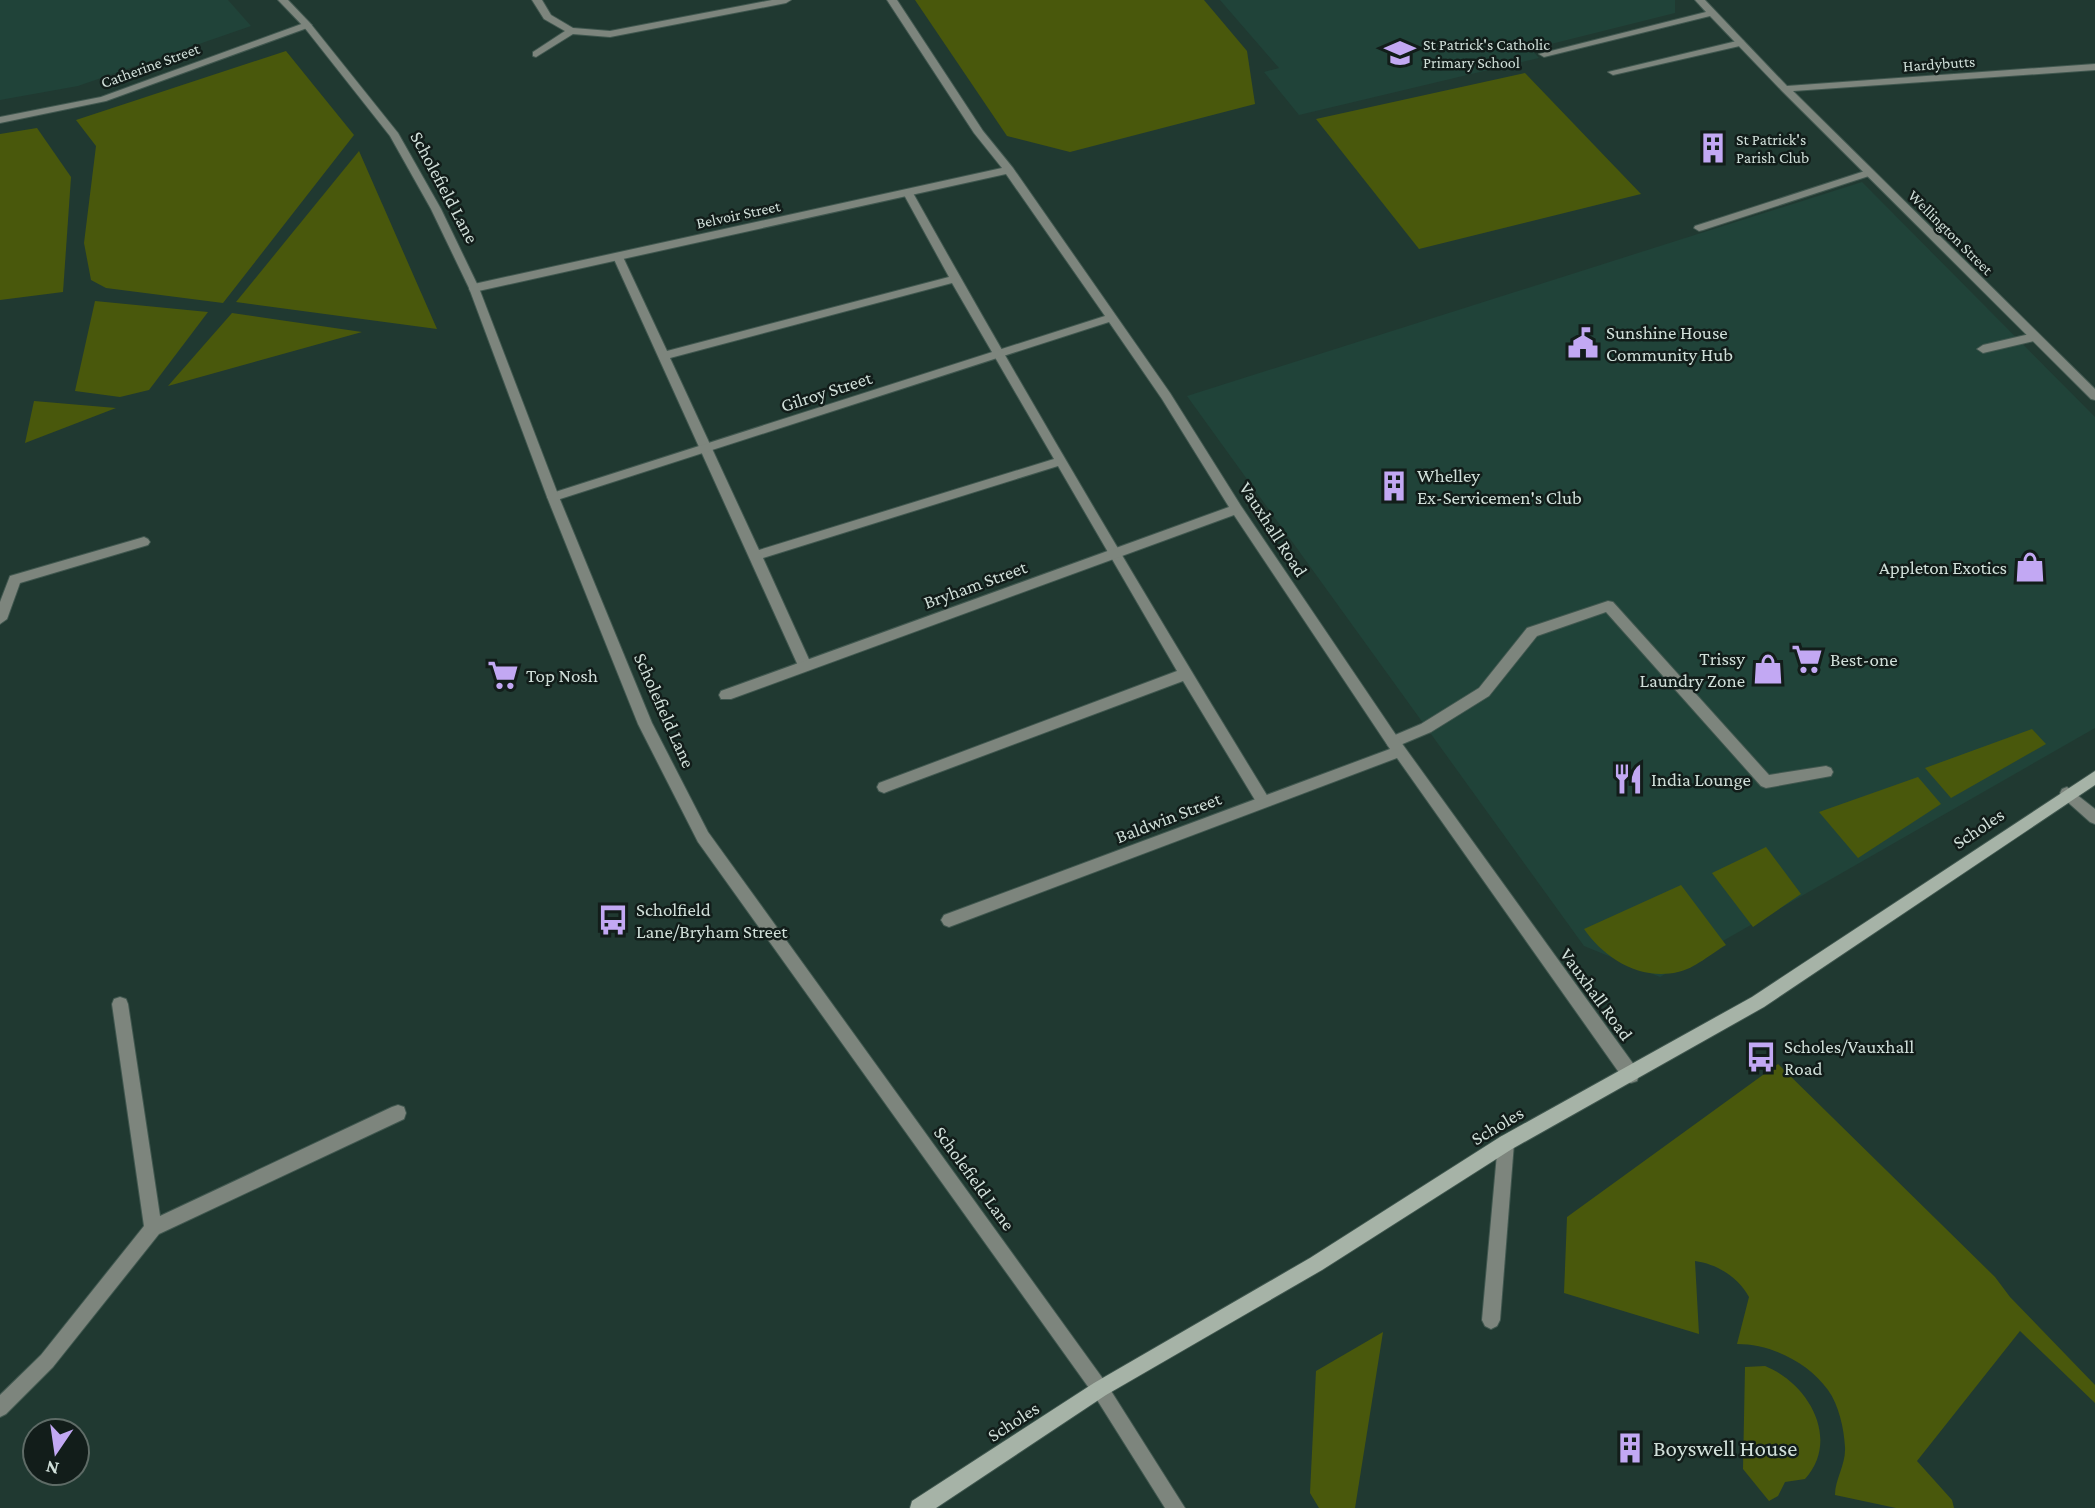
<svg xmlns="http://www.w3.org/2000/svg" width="2095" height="1508" viewBox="0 0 2095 1508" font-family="'Crimson Pro',serif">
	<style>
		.built { fill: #204339 }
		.green { fill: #49580c }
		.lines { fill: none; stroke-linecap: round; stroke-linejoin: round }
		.service-casing { stroke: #40574f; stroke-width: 2 }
		.minor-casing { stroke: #40574f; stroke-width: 2 }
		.tertiary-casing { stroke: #40574f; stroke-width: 2 }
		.secondary-casing { stroke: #40574f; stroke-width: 2 }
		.service { fill: #7d857d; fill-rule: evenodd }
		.minor { fill: #7d857d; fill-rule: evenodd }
		.tertiary { fill: #7d857d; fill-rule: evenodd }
		.secondary { fill: #a6b3a7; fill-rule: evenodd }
		.labels { text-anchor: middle; stroke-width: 5; stroke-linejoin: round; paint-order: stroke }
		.far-poi-label { font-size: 16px; fill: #d0dfd9; stroke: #121d1a; text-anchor: start }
		.far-street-label { font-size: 16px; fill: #d0dfd9; stroke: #121d1a }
		.street-label { font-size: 19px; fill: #d0dfd9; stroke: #121d1a }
		.poi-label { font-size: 19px; fill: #d0dfd9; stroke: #121d1a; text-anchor: start }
		.near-poi-label { font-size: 23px; fill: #d0dfd9; stroke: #121d1a; text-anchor: start }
	</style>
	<rect width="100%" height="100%" fill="#203931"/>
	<g class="built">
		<path d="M0,0H228L251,26L78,86L0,100Z"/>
		<path d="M1220,0H1675V13L1531,49L1539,58L1299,115L1264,72L1279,68Z"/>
		<path d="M1862,182L2095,417V728L1660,977L1584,946L1187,396Z"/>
	</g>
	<g class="green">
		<path d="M915,0H1204L1247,51L1255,104L1070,152L1007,136Z"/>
		<path d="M286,51L354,135L223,303L106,288L91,280L84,243L96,146L76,120Z"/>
		<path d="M1525,73L1641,194L1419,249L1316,119Z"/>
		<path d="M37,128L71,177L63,292L0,300V134Z"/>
		<path d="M359,151L437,329L236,302Z"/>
		<path d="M95,301L208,312L149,390L120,397L75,391Z"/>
		<path d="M232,313L362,332L168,386Z"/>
		<path d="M34,401L116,408L25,443Z"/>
		<path d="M2032,729L2046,744L1951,798L1925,768Z"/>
		<path d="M1918,777L1941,804L1858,858L1819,812Z"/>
		<path d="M1766,847L1801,894L1753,927L1712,873Z"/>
		<path d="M1681,885L1726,945C1712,953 1694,969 1678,972C1640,981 1604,958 1584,929Z"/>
		<path d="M1778,1064L1995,1277L2010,1297L2095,1385V1403L2020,1331L1917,1461L1952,1500L1954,1508H1896L1835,1495C1835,1479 1846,1465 1845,1447C1844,1429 1839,1405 1828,1390C1808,1362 1771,1344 1737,1344L1749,1297C1738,1277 1717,1264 1695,1261L1699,1334L1564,1293L1567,1217Z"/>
		<path d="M1383,1332L1355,1508H1319L1310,1493L1316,1371Z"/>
		<path d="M1765,1366C1808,1383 1841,1439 1805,1479L1785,1482L1778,1496L1769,1501L1743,1469L1745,1367Z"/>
	</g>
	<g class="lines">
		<g class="service-casing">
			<g id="service">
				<path d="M1741,40L1744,41V45L1613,75L1608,72Z"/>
				<path d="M1868,170L1873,173L1872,175L1703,230L1699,231L1694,228L1695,226Z"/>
				<path d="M908,190L913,193C1027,397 1146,598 1268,797L1270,801L1268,805L1263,807L1258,805L1183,681L889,791L884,793L879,791L877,787L879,783L1177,671L1058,466L763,558L812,666L810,670H800L613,257L618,254L623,257L667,351L949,277L903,193ZM952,283L1054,459L759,550L670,358Z"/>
				<path d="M2034,333L2038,334V340L1983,353L1977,349L1983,345Z"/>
				<path d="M1608,601L1613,602L1769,775L1826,766L1831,768L1833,772L1831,776L1766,788L1761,786L1606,612L1537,636L1489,696L1431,732L1393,748L1388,746L1386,742L1388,738L1421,724L1479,688L1527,628Z"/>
			</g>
		</g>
		<g class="minor-casing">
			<g id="minor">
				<path d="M532,0H542L551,15L573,28L610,31L772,0H791L786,3L610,37L573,34L536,57L533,56V52L565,31L544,19Z"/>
				<path d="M887,0H897L983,131L1013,168L1170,393L1241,506L1398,738L1637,1069L1639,1075L1637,1081L1631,1083L1625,1081L1397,758L949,927L944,925L941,920L944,915L1390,749L1234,515L731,699H721L719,695L721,691L1229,507L1162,399L1109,322L557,500H549L547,497L549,494L1105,316L1006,174L474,292L470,291L469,288L474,284L1002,168L974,133Z"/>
				<path d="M1695,0H1705L1787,86L2095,64V70L1793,91L2095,389V400L2091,399L1782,91L1710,16L1544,57L1539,54L1706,12Z"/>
				<path d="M307,22L312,25L310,27L106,101L0,123V117L101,97Z"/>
				<path d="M144,537L148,539L150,542L148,545L20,583L7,619L0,624V602L10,576Z"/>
				<path d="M2067,787L2095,809V824L2090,822L2062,797L2060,793L2062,789Z"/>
				<path d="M120,997L126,999L128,1004L160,1216L392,1107L398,1105L404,1107L406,1113L404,1119L159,1234L53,1367L6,1414L0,1417V1395L41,1355L144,1226L112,1004L114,999Z"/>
				<path d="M1506,1135L1512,1137L1514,1143L1500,1320L1497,1326L1491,1329L1485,1326L1482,1320L1498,1143L1500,1137Z"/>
			</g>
		</g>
		<g class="tertiary-casing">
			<path id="tertiary" d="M278,0H288L310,23L398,133L441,209L479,288L559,497L652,723L708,832L1106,1383L1185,1508H1165L1094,1395L698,842L638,724L547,497L469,288L431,209L390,136L304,27Z"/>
		</g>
		<g class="secondary-casing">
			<path id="secondary" d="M2095,771V785L1764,1007L1512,1149L1322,1270L1106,1395L936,1508H910L912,1501L1094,1383L1310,1258L1500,1137L1752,997Z"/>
		</g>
		<use href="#service" class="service"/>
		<use href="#minor" class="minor"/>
		<use href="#tertiary" class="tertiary"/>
		<use href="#secondary" class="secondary"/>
	</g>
	<defs>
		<g id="school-bare" transform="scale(2.415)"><path d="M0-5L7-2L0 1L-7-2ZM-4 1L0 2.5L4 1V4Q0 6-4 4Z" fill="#c2a8f3" stroke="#121d1a" stroke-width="2.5" paint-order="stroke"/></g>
		<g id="building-bare" transform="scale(2.415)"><path d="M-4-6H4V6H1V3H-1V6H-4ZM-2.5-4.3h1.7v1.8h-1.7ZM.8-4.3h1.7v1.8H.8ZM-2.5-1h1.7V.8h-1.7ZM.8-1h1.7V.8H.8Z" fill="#c2a8f3" stroke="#121d1a" stroke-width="2.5" paint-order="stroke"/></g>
		<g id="civic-bare" transform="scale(2.415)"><path d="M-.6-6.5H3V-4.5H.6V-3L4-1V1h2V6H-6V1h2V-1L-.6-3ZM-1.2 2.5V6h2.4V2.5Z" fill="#c2a8f3" stroke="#121d1a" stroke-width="2.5" paint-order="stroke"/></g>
		<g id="shop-bare" transform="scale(2.415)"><path d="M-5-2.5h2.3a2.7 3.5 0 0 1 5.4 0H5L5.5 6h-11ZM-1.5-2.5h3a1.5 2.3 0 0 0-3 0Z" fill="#c2a8f3" stroke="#121d1a" stroke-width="2.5" paint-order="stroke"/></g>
		<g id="supermarket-bare" transform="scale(2.415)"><path d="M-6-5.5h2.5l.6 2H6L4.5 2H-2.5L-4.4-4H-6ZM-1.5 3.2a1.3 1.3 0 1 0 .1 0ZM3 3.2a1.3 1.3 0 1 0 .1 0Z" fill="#c2a8f3" stroke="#121d1a" stroke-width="2.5" paint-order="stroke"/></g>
		<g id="restaurant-bare" transform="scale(2.415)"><path d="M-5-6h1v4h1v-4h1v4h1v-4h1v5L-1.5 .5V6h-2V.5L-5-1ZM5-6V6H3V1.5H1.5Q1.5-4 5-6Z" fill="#c2a8f3" stroke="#121d1a" stroke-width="2.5" paint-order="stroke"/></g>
		<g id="bus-bare" transform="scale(2.415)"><path d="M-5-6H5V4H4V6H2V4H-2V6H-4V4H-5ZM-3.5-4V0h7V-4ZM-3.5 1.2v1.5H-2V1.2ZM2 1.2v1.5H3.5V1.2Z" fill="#c2a8f3" stroke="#121d1a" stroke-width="2.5" paint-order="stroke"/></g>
	</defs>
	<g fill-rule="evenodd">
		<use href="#school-bare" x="1400" y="53"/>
		<use href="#building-bare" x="1713" y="148"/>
		<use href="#civic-bare" x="1583" y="343"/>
		<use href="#building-bare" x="1394" y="486"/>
		<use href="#shop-bare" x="2030" y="567"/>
		<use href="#supermarket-bare" x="1807" y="659"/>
		<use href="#shop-bare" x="1768" y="669"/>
		<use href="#supermarket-bare" x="503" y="675"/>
		<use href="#restaurant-bare" x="1628" y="779"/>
		<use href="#bus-bare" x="613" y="920"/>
		<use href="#bus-bare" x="1761" y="1057"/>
		<use href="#building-bare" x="1630" y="1448"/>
	</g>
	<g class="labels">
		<g class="far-poi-label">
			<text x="1423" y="50">St Patrick's Catholic<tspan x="1423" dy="18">Primary School</tspan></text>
			<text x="1736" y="145">St Patrick's<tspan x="1736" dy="18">Parish Club</tspan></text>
		</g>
		<g class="far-street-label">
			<text transform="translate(1939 63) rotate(-4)" y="6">Hardybutts</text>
			<text transform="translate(150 65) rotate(-20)" y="6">Catherine Street</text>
			<text transform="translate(738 214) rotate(-12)" y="6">Belvoir Street</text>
			<text transform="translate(1951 232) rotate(45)" y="6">Wellington Street</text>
		</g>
		<g class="street-label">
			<text transform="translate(445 187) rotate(62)" y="7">Scholefield Lane</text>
			<text transform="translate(826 391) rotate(-18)" y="7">Gilroy Street</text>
			<text transform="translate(1274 529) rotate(57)" y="7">Vauxhall Road</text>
			<text transform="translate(975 584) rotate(-20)" y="7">Bryham Street</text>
			<text transform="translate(665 710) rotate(66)" y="7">Scholefield Lane</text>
			<text transform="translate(1168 817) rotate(-21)" y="7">Baldwin Street</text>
			<text transform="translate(1978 828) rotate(-34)" y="7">Scholes</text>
			<text transform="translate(1597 994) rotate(54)" y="7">Vauxhall Road</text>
			<text transform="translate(1497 1125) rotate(-31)" y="7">Scholes</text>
			<text transform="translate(975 1178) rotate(54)" y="7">Scholefield Lane</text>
			<text transform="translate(1013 1421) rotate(-33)" y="7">Scholes</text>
		</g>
		<g class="poi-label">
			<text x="1606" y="339">Sunshine House<tspan x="1606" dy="22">Community Hub</tspan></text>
			<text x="1417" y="482">Whelley<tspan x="1417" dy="22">Ex-Servicemen's Club</tspan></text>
			<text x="2007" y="574" text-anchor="end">Appleton Exotics</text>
			<text x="1745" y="665" text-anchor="end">Trissy<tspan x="1745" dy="22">Laundry Zone</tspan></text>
			<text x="1830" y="666">Best-one</text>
			<text x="526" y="682">Top Nosh</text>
			<text x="1651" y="786">India Lounge</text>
			<text x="636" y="916">Scholfield<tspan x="636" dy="22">Lane/Bryham Street</tspan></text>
			<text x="1784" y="1053">Scholes/Vauxhall<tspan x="1784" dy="22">Road</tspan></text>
		</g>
		<g class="near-poi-label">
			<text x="1653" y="1456">Boyswell House</text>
		</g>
	</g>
	<g transform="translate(56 1452) rotate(193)"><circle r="33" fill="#121d1a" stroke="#5e6b66" stroke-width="2"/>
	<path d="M0-5L12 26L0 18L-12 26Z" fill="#c2a8f3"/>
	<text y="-10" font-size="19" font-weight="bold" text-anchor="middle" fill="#d0dfd9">N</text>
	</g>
</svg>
